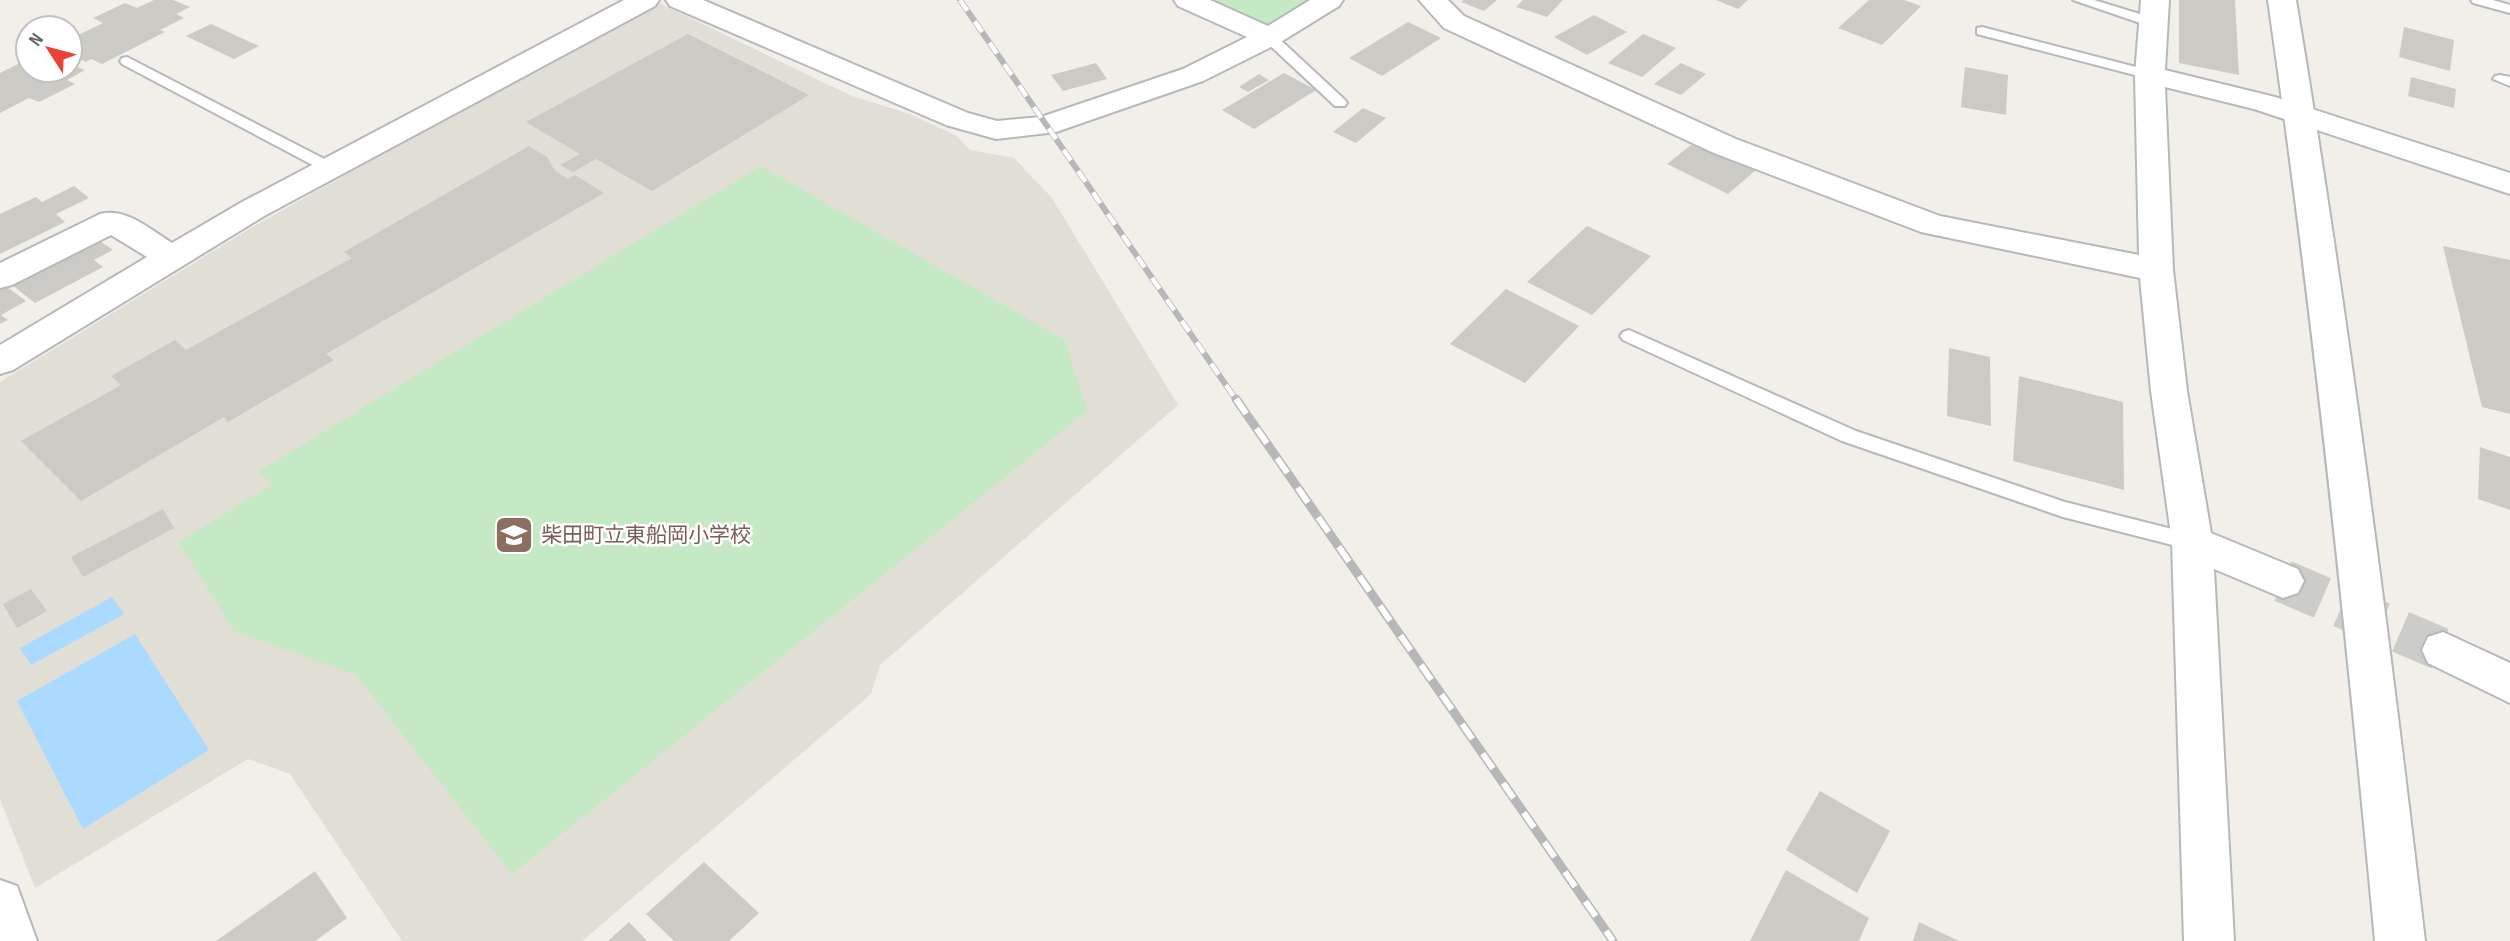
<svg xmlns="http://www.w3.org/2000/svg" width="2510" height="941" viewBox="0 0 2510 941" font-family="'Sofia Sans Condensed','Noto Sans JP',sans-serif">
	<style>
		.education { fill: #e1ded6 }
		.green { fill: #c5e8c5 }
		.water { fill: #aadaff }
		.building { fill: #cccac5 }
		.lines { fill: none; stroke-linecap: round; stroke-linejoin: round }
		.minor-tunnel { stroke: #ccccc8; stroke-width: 43; stroke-dasharray: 43 21; stroke-linecap: butt }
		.service-casing { stroke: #b5b8bc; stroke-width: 4 }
		.minor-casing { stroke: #b5b8bc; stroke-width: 4 }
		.tertiary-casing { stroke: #b5b8bc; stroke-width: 4 }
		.service { fill: #fff; fill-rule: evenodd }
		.minor { fill: #fff; fill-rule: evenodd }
		.tertiary { fill: #fff; fill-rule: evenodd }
		.rail-far1-casing { stroke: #b6b7b8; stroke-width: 6 }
		.rail-casing { stroke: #b6b7b8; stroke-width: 9 }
		.rail-far1 { stroke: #fff; stroke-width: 4.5; stroke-dasharray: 13; stroke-linecap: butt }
		.rail { stroke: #fff; stroke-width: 6; stroke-dasharray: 18; stroke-linecap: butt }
		.labels { text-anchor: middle; stroke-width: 5; stroke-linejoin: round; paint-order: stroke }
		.education-label { font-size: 21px; fill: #785e54; stroke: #fff; text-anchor: start }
	</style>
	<rect width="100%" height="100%" fill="#f1efe8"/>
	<path class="education" d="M659,3L852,96L910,114L957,136L970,150L1014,158L1052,198L1178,405L880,665L871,694L582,941H402L290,774L248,759L35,888L0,799V382L251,228L471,104Z"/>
	<g class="green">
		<path d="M1202,0H1312L1263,28Z"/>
		<path d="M761,166L1065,340L1087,411L512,874L356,675L234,631L179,542L271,485L259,471Z"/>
	</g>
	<g class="water">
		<path d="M112,597L124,614L31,665L20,648Z"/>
		<path d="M135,634L209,750L83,829L17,701Z"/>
	</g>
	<g class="building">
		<path d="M154,0H173L190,7L176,14L184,18L160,30L165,32L102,64L91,59L86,62L70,54V39L103,23L93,18L125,3L137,8Z"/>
		<path d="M1464,0H1497L1484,11L1461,2Z"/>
		<path d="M1523,0H1563L1547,17L1516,7Z"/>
		<path d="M1716,0H1748L1738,9Z"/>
		<path d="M1869,0H1904L1921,6L1882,45L1838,28Z"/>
		<path d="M2179,0H2235L2239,75L2179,63Z"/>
		<path d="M1594,15L1627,32L1587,55L1554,37Z"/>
		<path d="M1408,22L1441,38L1382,76L1349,58Z"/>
		<path d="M211,24L259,46L234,59L186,36Z"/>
		<path d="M2404,27L2454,40L2450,71L2399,57Z"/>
		<path d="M688,34L809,95L652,191L596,159L573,172L560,165L580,154L526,122Z"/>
		<path d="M1643,34L1676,48L1642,77L1608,63Z"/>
		<path d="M28,59V70H70V64L85,70L67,80L75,84L39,102L29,98L0,113V73Z"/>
		<path d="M1096,63L1107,79L1063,91L1051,75Z"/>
		<path d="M1681,63L1706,74L1681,95L1654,84Z"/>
		<path d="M1965,67L2008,75L2006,115L1961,107Z"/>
		<path d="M1284,73L1316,90L1254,129L1222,110Z"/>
		<path d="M1259,74L1269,80L1248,92L1239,87Z"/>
		<path d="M2411,77L2456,89L2454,108L2408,96Z"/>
		<path d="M1363,108L1386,118L1356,143L1333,132Z"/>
		<path d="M1696,141L1756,170L1728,194L1667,164Z"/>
		<path d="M529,146L547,157L555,171L568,179L575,175L604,193L326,354L334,360L228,422L224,417L81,501L21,441L121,385L111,376L175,340L186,350L352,258L344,252Z"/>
		<path d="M74,186L89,198L56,214L65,222L0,254V214L36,197L42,202Z"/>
		<path d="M1587,226L1651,256L1592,315L1527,282Z"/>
		<path d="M94,237L113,250L94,260L103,267L35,303L3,278Z"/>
		<path d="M2443,246L2510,260V414L2482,407Z"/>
		<path d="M2,283L26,301L1,315L8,320L0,324V284Z"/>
		<path d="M1506,289L1579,326L1525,383L1450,344Z"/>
		<path d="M1949,348L1990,357L1991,426L1947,416Z"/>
		<path d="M2019,376L2123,402L2124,490L2013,461Z"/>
		<path d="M2480,447L2510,457V510L2478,499Z"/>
		<path d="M163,509L174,528L83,577L71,557Z"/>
		<path d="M31,589L47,611L17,628L3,604Z"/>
		<path d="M1820,791L1890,831L1857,893L1786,850Z"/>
		<path d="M704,862L759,913L729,941H674L646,914Z"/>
		<path d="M1786,870L1869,918L1859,941H1750Z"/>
		<path d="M315,871L347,918L315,941H216Z"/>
		<path d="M629,922L647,941H608Z"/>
		<path d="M1919,922L1959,941H1913Z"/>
	</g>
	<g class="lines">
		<path class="minor-tunnel" d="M2283,581L2443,650"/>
		<g class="service-casing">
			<g id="service">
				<path d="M2073,0H2094L2156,19L2158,22L2156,25H2146Z"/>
				<path d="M2471,0H2493L2510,5V13L2473,3Z"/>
				<path d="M1982,27L2155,72L2157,75L2150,79L1977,34V28Z"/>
				<path d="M1269,33L1274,34L1345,100L1347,103L1345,106H1335L1264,40V34Z"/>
				<path d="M127,57L336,165L338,168L336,171H324L122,64L120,61L122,58Z"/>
				<path d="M2500,75L2510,77V86L2493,79L2495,76Z"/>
				<path d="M1629,330L1856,431L2065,502L2192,534L2199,536L2202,542L2199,548L2192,550L2063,517L1842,441L1623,340L1620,336L1623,332Z"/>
			</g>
		</g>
		<g class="minor-casing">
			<g id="minor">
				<path d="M624,0H659L655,6L264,216L13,370L0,374V345L147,257L111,235L12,285L0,288V263L100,214C126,207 151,230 172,243L242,202Z"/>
				<path d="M666,0H703L968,113L997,121L1041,117L1183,69L1247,37L1178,6L1174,0H1210L1268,26L1310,0H1343L1339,6L1279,43L1203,81L1056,132L996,139L946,125L670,6Z"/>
				<path d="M1419,0H1448L1464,16L1736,139L1940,216L2139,255L2135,75L2141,0H2169L2165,70L2275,97L2510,173V194L2254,109L2165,87L2173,270L2187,391L2211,533L2298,569L2304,581L2298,593L2283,598L2214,569L2234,941H2184L2172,542L2151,391L2140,278L1921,232L1714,153L1444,28Z"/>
				<path d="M2443,632L2510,663V703L2428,663L2422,650L2428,637Z"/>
				<path d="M0,880L17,886L37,941H0Z"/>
			</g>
		</g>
		<g class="tertiary-casing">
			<path id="tertiary" d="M2268,0H2296C2348,312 2388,626 2425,941H2375C2346,627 2313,313 2268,0Z"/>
		</g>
		<use href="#service" class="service"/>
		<use href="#minor" class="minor"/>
		<use href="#tertiary" class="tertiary"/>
		<g class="rail-far1-casing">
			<path id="rail-far1" d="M960,0L1237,401"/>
		</g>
		<g class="rail-casing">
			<path id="rail" d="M1236,399L1613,941"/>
		</g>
		<use href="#rail-far1" class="rail-far1"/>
		<use href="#rail" class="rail"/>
	</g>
	<defs>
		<g id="school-square" transform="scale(2.0125)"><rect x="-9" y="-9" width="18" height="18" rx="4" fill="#8d6e63" stroke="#fff"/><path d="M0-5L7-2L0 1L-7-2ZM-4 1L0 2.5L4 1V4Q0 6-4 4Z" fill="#fff"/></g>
	</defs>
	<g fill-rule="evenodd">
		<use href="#school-square" x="514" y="535"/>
	</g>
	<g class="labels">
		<g class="education-label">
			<text x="541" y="542">柴田町立東船岡小学校</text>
		</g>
	</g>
	<g transform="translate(49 49) rotate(306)"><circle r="33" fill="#ffffff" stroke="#bfc1c3" stroke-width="2"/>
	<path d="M0-5L12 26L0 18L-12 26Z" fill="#ea4335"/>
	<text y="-10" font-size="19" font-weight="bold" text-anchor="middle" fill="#5f6368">N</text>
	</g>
</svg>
